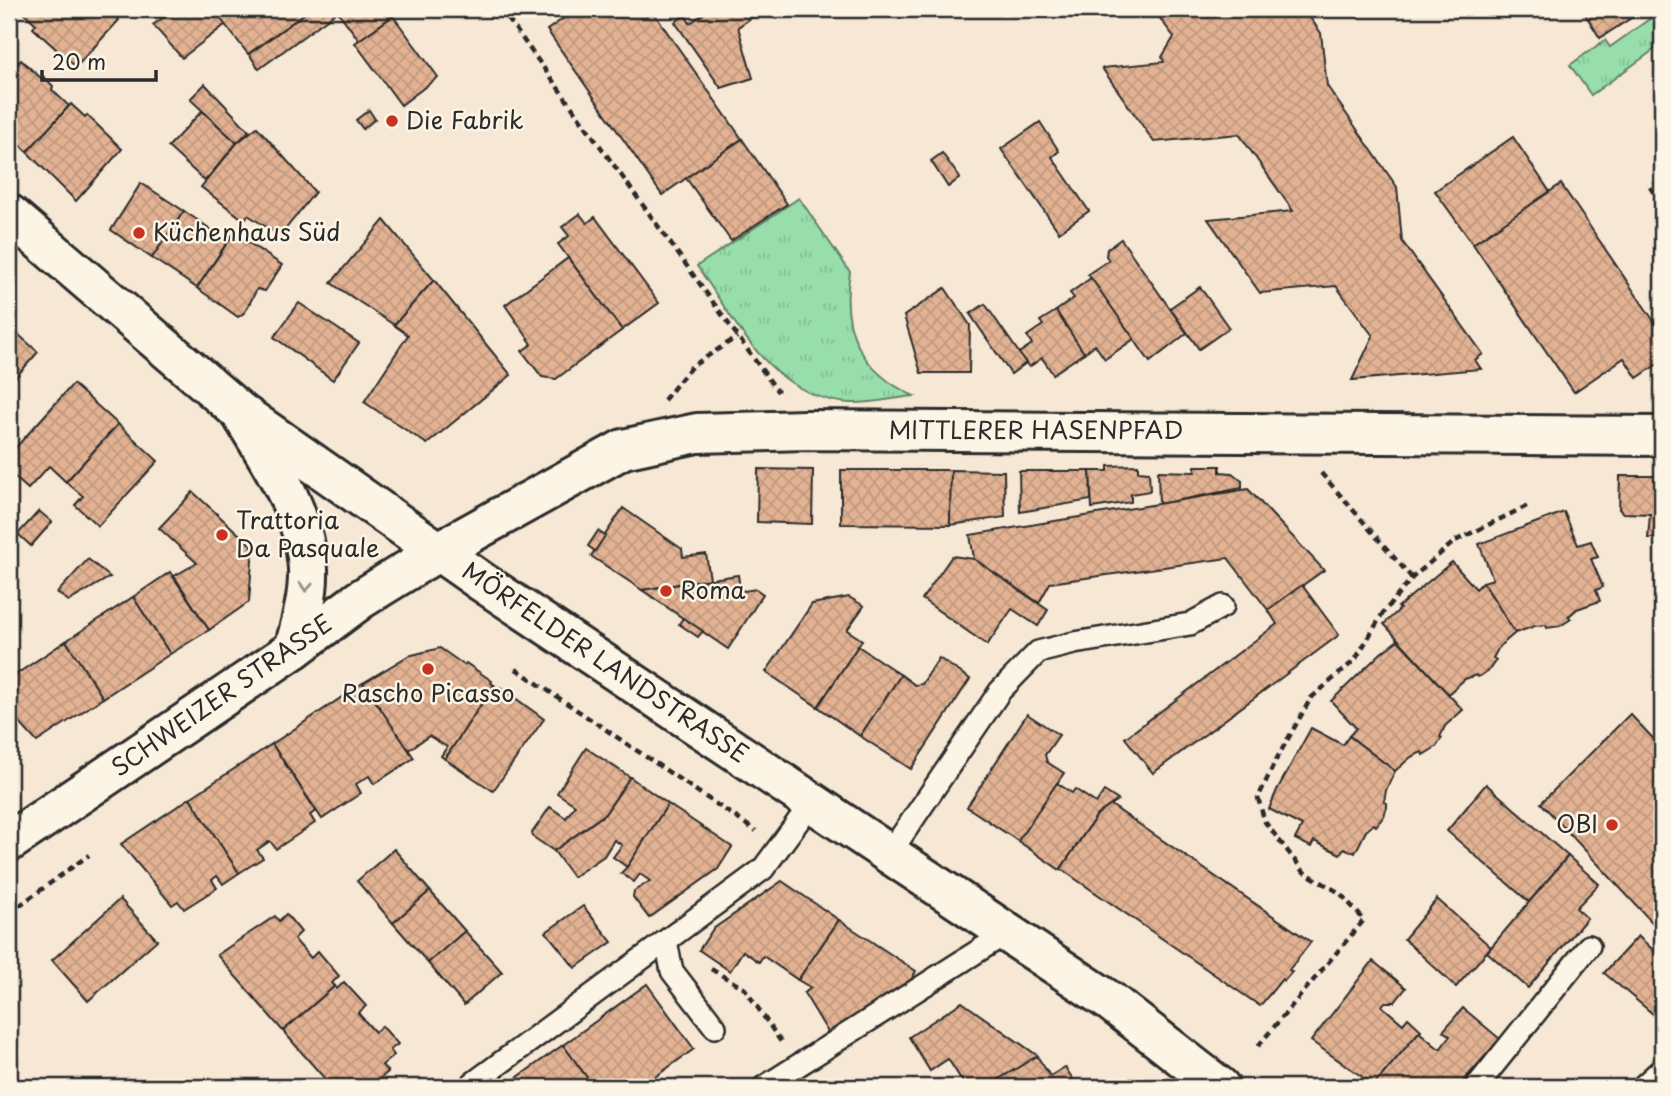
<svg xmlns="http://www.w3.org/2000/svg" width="1671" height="1096" viewBox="0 0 1671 1096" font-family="'Playpen Sans',sans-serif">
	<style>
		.grass { fill: url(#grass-tufts); stroke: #62846b; stroke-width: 2 }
		.building { fill: url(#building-cross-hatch); stroke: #2b2b2b; stroke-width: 2 }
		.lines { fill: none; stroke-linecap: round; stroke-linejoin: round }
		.service-casing { stroke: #2b2b2b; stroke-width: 26 }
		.minor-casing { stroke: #2b2b2b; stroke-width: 44 }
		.tertiary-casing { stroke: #2b2b2b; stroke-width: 44 }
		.secondary-casing { stroke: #2b2b2b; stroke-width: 44 }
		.path { stroke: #2b2b2b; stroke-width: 4.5; stroke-dasharray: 7 5; stroke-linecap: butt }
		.service { stroke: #fcf5e5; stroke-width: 21 }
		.minor { stroke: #fcf5e5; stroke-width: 38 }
		.tertiary { stroke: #fcf5e5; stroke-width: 38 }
		.secondary { stroke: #fcf5e5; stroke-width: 38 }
		.rail-casing { stroke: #2b2b2b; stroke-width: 8 }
		.rail { stroke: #fcf5e5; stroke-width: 5; stroke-dasharray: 16; stroke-linecap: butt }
		.oneway { stroke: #949088 }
		.poi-dot { fill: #c8321e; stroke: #fcf5e5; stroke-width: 2.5 }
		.labels { text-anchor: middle; stroke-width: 5; stroke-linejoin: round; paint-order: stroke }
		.poi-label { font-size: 24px; fill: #2b2b2b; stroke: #fcf5e5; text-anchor: start }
		.street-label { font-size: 24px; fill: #2b2b2b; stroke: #fcf5e5 }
	</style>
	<defs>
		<pattern id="grass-tufts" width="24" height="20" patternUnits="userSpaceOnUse" patternTransform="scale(1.75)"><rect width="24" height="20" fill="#98deab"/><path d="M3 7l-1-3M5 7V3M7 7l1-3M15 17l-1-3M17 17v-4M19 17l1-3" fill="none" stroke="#83bf93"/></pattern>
		<pattern id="building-cross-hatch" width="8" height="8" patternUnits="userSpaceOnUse" patternTransform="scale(1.75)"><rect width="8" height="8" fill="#e2b293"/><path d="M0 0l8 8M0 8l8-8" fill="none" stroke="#c2997f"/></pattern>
	</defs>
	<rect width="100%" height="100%" fill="#f7e8d5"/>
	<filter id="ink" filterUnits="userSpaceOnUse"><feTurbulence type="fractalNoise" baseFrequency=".0143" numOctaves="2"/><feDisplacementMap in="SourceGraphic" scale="14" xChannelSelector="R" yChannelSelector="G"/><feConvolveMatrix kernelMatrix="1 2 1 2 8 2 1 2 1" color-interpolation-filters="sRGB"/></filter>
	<g filter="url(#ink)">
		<g class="grass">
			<path d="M1658,13L1662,19V44L1591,95L1570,65L1605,40L1610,47Z"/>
			<path d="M799,198L850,272C840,329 861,372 914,396C894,398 870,404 850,403C772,398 737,323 697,266Z"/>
		</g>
		<g class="building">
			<path d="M27,9H106L119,20L76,67L33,28L36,24L24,13Z"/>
			<path d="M175,9H213L226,24L182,58L153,25Z"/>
			<path d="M213,9H311L248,54Z"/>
			<path d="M311,9H336L338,11L259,69L249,54Z"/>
			<path d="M336,9H388L393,16L359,40Z"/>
			<path d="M577,9H651L742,139L662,195L547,30Z"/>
			<path d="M711,9H758L764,16L760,12L738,27L753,78L721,88L675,22L685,15L690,23Z"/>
			<path d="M1153,9H1304L1321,33L1327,86L1397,187L1402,241L1483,354L1475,360L1481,369L1352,380L1373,336L1336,286L1260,293L1208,219L1293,211L1239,134L1154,142L1102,68L1164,62L1162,57L1174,37Z"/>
			<path d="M1582,9H1645L1600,38Z"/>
			<path d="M393,16L438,77L401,105L355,43Z"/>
			<path d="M21,60L41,78L44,77L53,86L52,90L69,106L27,152L9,135V73Z"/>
			<path d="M205,84L249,131L237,143L190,99Z"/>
			<path d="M71,104L85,117L87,115L122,149L76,201L27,152Z"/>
			<path d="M369,110L375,119L363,129L356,120Z"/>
			<path d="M202,111L237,143L205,181L168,147Z"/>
			<path d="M1040,122L1059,151L1052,157L1089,211L1059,232L1001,149Z"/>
			<path d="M257,127L315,192L280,236L248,215L244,220L201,187L237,143Z"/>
			<path d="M1513,137L1550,192L1473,244L1435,191Z"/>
			<path d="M742,139L787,204L731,241L686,178Z"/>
			<path d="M942,153L960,178L948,187L931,161Z"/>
			<path d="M141,183L184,211L152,258L111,230Z"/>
			<path d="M1561,184L1662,333V361L1637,378L1624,358L1574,392L1473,244Z"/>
			<path d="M184,211L228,241L197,288L152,258Z"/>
			<path d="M580,214L587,223L595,217L659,303L622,330L558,244L569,236L562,227Z"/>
			<path d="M384,220L434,280L394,325L331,283Z"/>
			<path d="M234,233L282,265L265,291L257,289L245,312L238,317L197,288Z"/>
			<path d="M1121,239L1187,333L1150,362L1088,274L1109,260L1106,256L1107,249Z"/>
			<path d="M568,258L622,330L556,379L542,377L522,351L532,344L505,305Z"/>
			<path d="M1091,278L1134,339L1105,359L1095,345L1084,353L1056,311L1074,298L1070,293Z"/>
			<path d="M434,280L511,375L427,444L364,402L408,335L394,325Z"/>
			<path d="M1200,287L1229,328L1199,349L1170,308Z"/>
			<path d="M945,288L970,325L969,373H921L904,316Z"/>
			<path d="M299,303L359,343L333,380L274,337Z"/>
			<path d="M985,304L1026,363L1011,374L970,314Z"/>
			<path d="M1056,311L1084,353L1053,374L1042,358L1029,367L1019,353L1032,344L1027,336L1043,325L1040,321Z"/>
			<path d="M9,326L38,352L9,385Z"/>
			<path d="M73,384L118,424L66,482L49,466L28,489L9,472V455Z"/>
			<path d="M118,424L158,461L98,526L75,505L83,496L66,482Z"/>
			<path d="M1138,465V471L1149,472L1150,491L1131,494V502L1092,508L1090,471H1108V466Z"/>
			<path d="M1195,466H1220V472L1232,473L1242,481V488L1159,504L1158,471L1195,472Z"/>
			<path d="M758,469L813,470L812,524L757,522Z"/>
			<path d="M841,470H951L950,525L841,524Z"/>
			<path d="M951,470L1004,471L1005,517L950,525Z"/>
			<path d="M1019,471H1090L1091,500L1020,512Z"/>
			<path d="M1620,476H1662V539L1648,538L1650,514L1623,513L1619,509Z"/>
			<path d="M1248,489L1324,570L1268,610L1228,558L1050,583L1039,603L974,559L970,535Z"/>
			<path d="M193,492L253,547L249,602L209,630L174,576L197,563L159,528Z"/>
			<path d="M623,508L682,549L683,557L706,554L710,579L642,590L591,556Z"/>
			<path d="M39,511L52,522L31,546L18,534Z"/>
			<path d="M1564,512L1578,545L1591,541L1598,557L1591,559L1603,587L1596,590L1600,601L1577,609L1568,617L1571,619L1560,626L1547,628L1546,625L1535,626L1515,633L1483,582L1493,579L1479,544Z"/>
			<path d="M598,531L605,536L595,551L588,546Z"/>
			<path d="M952,556L974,559L1048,610L1038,626L1012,609L987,645L922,599Z"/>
			<path d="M88,559L110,577L69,601L57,593Z"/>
			<path d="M1452,562L1476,589L1483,582L1515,633L1499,647L1493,658L1496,660L1489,670L1480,676L1477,677L1476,675L1465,679L1448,694L1384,624L1400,609L1398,607Z"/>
			<path d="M170,572L209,630L170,654L133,597Z"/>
			<path d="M738,575L740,588L744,591L756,589L763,594L728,649L642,590Z"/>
			<path d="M1302,585L1339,635L1153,773L1125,738L1277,624L1268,610Z"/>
			<path d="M133,597L170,654L103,698L66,641Z"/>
			<path d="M849,597L864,606L847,630L862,640L818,707L766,672L812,604Z"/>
			<path d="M683,618L703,631L698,637L679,624Z"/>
			<path d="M1398,640L1463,710L1445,726L1440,737L1442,738L1436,747L1423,755L1422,752L1411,757L1395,771L1349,736L1356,728L1331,701L1381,653Z"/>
			<path d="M66,641L103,698L37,742L9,711V679Z"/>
			<path d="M858,646L901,675L860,736L818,707Z"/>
			<path d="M440,648L464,665L466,663L492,681L491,683L494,685L445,759L441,756L447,747L429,736L408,750L363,683L408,656Z"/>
			<path d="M939,658L970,679L911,769L860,736L901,675L915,685L922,684Z"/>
			<path d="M363,683L414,758L374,784L369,776L356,784L361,793L322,819L272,744Z"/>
			<path d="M494,685L498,689L500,687L544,719L493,791L445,759Z"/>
			<path d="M1027,714L1059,735L1045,755L1047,762L1064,773L1018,841L967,807Z"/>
			<path d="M1630,714L1662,748V933L1541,803Z"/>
			<path d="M1311,728L1343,745L1349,736L1395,771L1386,790L1384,802L1387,803V807L1384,816L1376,826L1374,824L1366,831L1355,853L1344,848L1340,854L1314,841L1311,847L1295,839L1302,826L1269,809L1277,790Z"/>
			<path d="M272,744L316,811L310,815L315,823L276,849L270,841L257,850L263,858L239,873L190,798Z"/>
			<path d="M586,748L630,777L605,814L554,851L533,837L532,833L550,807L566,818L575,805L557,793Z"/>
			<path d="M630,777L668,804L627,867L613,857L622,845L614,840L604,856L573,877L554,851L605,814Z"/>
			<path d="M1057,783L1072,793L1075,789L1096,803L1104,791L1118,800L1097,815L1060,870L1018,841Z"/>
			<path d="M1486,784L1568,856L1529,902L1447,831Z"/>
			<path d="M190,798L239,873L223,884L217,876L212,880L217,888L184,909L178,901L172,905L121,844Z"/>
			<path d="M668,804L732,847L718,869L649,918L633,897L634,891L650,881L640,874L634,882L621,873L627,867Z"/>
			<path d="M1111,805L1311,942L1289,970L1292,972L1284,981L1282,979L1260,1006L1061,869L1097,815Z"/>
			<path d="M394,849L430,891L393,923L357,881Z"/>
			<path d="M1568,856L1599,884L1576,908L1587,918L1528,988L1487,952Z"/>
			<path d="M782,881L839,920L798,980L763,956L759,962L743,951L730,971L699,950L713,929Z"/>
			<path d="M430,891L465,931L428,963L393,923Z"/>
			<path d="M120,899L157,940L88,1001L52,960Z"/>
			<path d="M1437,899L1491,947L1456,987L1404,939Z"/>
			<path d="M583,906L612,942L575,968L546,932Z"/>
			<path d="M286,914L301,932L294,939L311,958L318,951L339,976L332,983L335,986L283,1031L217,955L275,916L279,921Z"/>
			<path d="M839,920L916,971L909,984L829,1034L804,993L811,988L798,980Z"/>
			<path d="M465,931L502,972L464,1005L428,963Z"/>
			<path d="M1638,936L1662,958V1003L1653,1014L1604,973Z"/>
			<path d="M1373,961L1406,988L1395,1002H1385L1382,1006L1403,1024L1408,1018L1421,1030L1374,1085L1311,1041Z"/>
			<path d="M344,982L366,1006L358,1013L375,1032L382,1026L398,1044L390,1050L394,1055L382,1065L388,1072L370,1087H332L283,1031L335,986L337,989Z"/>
			<path d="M647,984L694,1049L641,1087H594L563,1045Z"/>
			<path d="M962,1002L1038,1056L986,1087H966L948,1059L930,1071L909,1037Z"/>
			<path d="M1463,1008L1500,1039L1458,1087H1379L1374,1085L1419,1032L1438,1048H1441L1450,1036L1443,1031Z"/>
			<path d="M563,1045L594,1087H504Z"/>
			<path d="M1037,1056L1050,1076L1065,1067L1078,1087H986Z"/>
		</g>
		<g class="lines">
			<g class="service-casing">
				<g id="service">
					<path d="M890,853L1000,691L1038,652L1074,643L1190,624L1223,606"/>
					<path d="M666,941L672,971L715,1027"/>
					<path d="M472,1084L763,869L813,801"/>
					<path d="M764,1087L1008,932"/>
					<path d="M1476,1087L1589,946"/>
					<path d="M1642,1087L1662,1069"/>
				</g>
			</g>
			<g class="minor-casing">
				<path id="minor" d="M437,552L623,449L697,433L805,430L1662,436"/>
			</g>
			<g class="tertiary-casing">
				<g id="tertiary">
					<path d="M240,412C269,460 305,511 308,569C309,596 301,623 294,649"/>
					<path d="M9,842L294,649L361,599L437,552"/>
				</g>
			</g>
			<g class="secondary-casing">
				<path id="secondary" d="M9,214L240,412L482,582L1111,1002L1220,1087"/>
			</g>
			<g class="path">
				<path d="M501,9L778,392"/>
				<path d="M1650,187L1662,206"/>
				<path d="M664,400L691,367L737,337"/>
				<path d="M1321,473L1412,578"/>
				<path d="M516,669L756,831"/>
				<path d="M9,913L89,855"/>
				<path d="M711,969L745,989L781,1042"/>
				<path d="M1258,1046L1364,920L1340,893L1304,872L1265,822L1258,798L1276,760L1311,698L1355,660L1383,613L1412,578L1455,541L1531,504"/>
			</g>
			<use href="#service" class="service"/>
			<use href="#minor" class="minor"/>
			<use href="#tertiary" class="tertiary"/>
			<use href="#secondary" class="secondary"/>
			<g class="rail-casing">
				<path id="rail" d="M9,1074L20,1087"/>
			</g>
			<use href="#rail" class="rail"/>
		</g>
		<defs><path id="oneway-chevron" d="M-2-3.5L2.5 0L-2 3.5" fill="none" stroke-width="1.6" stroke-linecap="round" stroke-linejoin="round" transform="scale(1.75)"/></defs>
		<use class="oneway" href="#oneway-chevron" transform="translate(306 587) rotate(94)"/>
	</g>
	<g class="poi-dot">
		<circle cx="392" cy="121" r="7"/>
		<circle cx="139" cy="233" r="7"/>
		<circle cx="222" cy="535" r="7"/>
		<circle cx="666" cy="591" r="7"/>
		<circle cx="428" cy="669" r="7"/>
		<circle cx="1612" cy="825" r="7"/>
	</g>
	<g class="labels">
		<g class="poi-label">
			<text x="406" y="129">Die Fabrik</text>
			<text x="153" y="241">Küchenhaus Süd</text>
			<text x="236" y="529">Trattoria<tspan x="236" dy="28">Da Pasquale</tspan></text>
			<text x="680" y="599">Roma</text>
			<text x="428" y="702" text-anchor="middle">Rascho Picasso</text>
			<text x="1598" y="833" text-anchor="end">OBI</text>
		</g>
		<g class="street-label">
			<text x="1036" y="439">MITTLERER HASENPFAD</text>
			<text transform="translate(605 663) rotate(34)" y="8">MÖRFELDER LANDSTRASSE</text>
			<text transform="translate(222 696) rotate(-35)" y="8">SCHWEIZER STRASSE</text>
		</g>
	</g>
	<rect width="1671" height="1096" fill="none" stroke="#fcf5e5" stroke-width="35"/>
	<rect x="18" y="18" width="1636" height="1061" fill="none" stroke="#2b2b2b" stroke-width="2.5" filter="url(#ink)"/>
	<path d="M42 70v10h114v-10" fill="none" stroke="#2b2b2b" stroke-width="3.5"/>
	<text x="52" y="70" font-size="21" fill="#2b2b2b" stroke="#fcf5e5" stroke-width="5" paint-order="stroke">20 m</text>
</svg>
